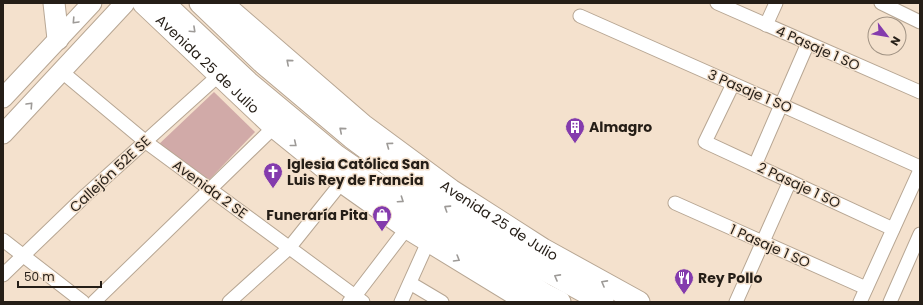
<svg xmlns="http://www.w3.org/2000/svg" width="923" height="305" viewBox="0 0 923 305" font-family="Poppins,sans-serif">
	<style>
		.green { fill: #d1aaa8 }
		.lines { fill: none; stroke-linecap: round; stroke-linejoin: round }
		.street-casing { stroke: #b7a693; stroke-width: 15 }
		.secondary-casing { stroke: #b7a693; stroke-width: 21 }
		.primary-casing { stroke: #b7a693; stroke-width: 23 }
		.street { stroke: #fff; stroke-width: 13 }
		.secondary { stroke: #fff; stroke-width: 19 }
		.primary { stroke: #fff; stroke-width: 21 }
		.oneway { stroke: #9d9a97 }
		.labels { text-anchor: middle; stroke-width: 3; stroke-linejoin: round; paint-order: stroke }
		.street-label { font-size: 14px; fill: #251e17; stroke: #f4e1cd }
		.poi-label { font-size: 14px; font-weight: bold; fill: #251e17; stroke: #f4e1cd; text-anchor: start }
	</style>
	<rect width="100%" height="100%" fill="#f4e1cd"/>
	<path class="green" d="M214,92L255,132L206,183L157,146Z"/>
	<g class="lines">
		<g class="street-casing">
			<g id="street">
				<path d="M717,3L920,92"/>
				<path d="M881,3L920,22"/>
				<path d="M580,16C693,66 807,116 920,167"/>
				<path d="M766,25L776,3"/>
				<path d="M61,71L146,142L363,302"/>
				<path d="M733,84L705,142L893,229"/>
				<path d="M755,165L808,43"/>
				<path d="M675,203L866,288"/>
				<path d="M3,240L83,302"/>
				<path d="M3,275L86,195L219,75"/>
				<path d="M410,283L442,302"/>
				<path d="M94,302L274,127"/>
				<path d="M229,302L289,248L342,182"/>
				<path d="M349,302L355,296L407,228"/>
				<path d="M401,302L428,242"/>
				<path d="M736,302L790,181"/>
				<path d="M860,302L920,170"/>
				<path d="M890,302L920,234"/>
			</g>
		</g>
		<g class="secondary-casing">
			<g id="secondary">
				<path d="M3,98L92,3"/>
				<path d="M3,134L125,3"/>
			</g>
		</g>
		<g class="primary-casing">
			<g id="primary">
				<path d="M54,3L58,39"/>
				<path id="s1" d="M143,3L274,127L342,182L407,228L528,302"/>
				<path d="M164,3L248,82L337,156L432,221L546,295L560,302"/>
				<path d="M200,3L264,64L352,138L441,204L539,267L603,302"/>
				<path id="s2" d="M222,3L363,125L451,190L543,249L639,302"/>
			</g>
		</g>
		<use href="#street" class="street"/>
		<use href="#secondary" class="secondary"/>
		<use href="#primary" class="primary"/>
	</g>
	<defs><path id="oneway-chevron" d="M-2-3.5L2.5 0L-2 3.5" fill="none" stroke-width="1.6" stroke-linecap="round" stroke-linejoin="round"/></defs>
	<g class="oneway">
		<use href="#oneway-chevron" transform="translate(75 21) rotate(133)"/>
		<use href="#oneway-chevron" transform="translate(193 30) rotate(43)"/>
		<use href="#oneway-chevron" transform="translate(289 62) rotate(-139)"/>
		<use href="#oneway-chevron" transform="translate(30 105) rotate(-47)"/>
		<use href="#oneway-chevron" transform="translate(342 130) rotate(-140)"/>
		<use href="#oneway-chevron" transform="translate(294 144) rotate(39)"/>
		<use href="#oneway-chevron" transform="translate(389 145) rotate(-144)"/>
		<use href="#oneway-chevron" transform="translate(401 200) rotate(34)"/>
		<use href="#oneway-chevron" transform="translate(447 208) rotate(-147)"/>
		<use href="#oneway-chevron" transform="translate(457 259) rotate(31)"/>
		<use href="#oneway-chevron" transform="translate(557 277) rotate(-151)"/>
		<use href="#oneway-chevron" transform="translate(604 283) rotate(-151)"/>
	</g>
	<defs>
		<g id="building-pin" transform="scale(1)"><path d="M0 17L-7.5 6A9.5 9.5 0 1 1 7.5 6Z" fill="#843bad" stroke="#f4e1cd"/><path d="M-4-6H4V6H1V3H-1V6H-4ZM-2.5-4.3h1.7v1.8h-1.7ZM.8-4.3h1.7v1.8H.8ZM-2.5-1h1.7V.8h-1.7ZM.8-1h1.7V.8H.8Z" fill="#fff"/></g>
		<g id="church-pin" transform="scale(1)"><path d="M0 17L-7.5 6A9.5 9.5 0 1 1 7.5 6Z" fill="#843bad" stroke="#f4e1cd"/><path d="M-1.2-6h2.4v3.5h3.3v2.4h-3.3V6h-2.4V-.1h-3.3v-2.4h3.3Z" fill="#fff"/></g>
		<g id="shop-pin" transform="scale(1)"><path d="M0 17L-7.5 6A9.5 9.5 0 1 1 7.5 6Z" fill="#843bad" stroke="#f4e1cd"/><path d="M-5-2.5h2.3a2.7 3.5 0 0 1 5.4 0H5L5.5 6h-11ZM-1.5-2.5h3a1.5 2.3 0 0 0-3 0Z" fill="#fff"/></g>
		<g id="restaurant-pin" transform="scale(1)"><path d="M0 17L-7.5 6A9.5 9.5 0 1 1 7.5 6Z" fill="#843bad" stroke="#f4e1cd"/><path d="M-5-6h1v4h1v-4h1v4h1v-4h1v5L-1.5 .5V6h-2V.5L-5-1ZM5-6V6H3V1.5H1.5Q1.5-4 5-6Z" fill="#fff"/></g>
	</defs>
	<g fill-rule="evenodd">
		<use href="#building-pin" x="575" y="127"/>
		<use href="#church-pin" x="273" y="172"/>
		<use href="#shop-pin" x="382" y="215"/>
		<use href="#restaurant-pin" x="684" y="278"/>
	</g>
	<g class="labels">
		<g class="street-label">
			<text transform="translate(818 48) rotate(24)" y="5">4 Pasaje 1 SO</text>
			<text dy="5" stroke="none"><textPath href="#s1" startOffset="89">Avenida 25 de Julio</textPath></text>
			<text transform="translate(750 91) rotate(23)" y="5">3 Pasaje 1 SO</text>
			<text transform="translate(110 174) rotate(-43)" y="5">Callejón 52E SE</text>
			<text transform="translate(799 185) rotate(25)" y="5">2 Pasaje 1 SO</text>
			<text transform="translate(210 189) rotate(36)" y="5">Avenida 2 SE</text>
			<text dy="5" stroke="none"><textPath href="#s2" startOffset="353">Avenida 25 de Julio</textPath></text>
			<text transform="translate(770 246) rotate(24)" y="5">1 Pasaje 1 SO</text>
		</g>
		<g class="poi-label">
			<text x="589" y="132">Almagro</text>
			<text x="287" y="169">Iglesia Católica San<tspan x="287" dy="16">Luis Rey de Francia</tspan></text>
			<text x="368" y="220" text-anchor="end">Funeraría Pita</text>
			<text x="698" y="283">Rey Pollo</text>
		</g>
	</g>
	<rect width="923" height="305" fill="none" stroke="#251e17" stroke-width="8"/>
	<g transform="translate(887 36) rotate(121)"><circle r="19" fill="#f4e1cd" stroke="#a19384"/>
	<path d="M0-3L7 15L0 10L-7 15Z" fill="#843bad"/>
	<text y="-6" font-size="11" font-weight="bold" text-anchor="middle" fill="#251e17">N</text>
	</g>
	<path d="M18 281v6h83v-6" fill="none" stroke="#251e17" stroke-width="2"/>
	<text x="24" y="281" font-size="12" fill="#251e17" stroke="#f4e1cd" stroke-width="3" paint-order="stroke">50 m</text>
</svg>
